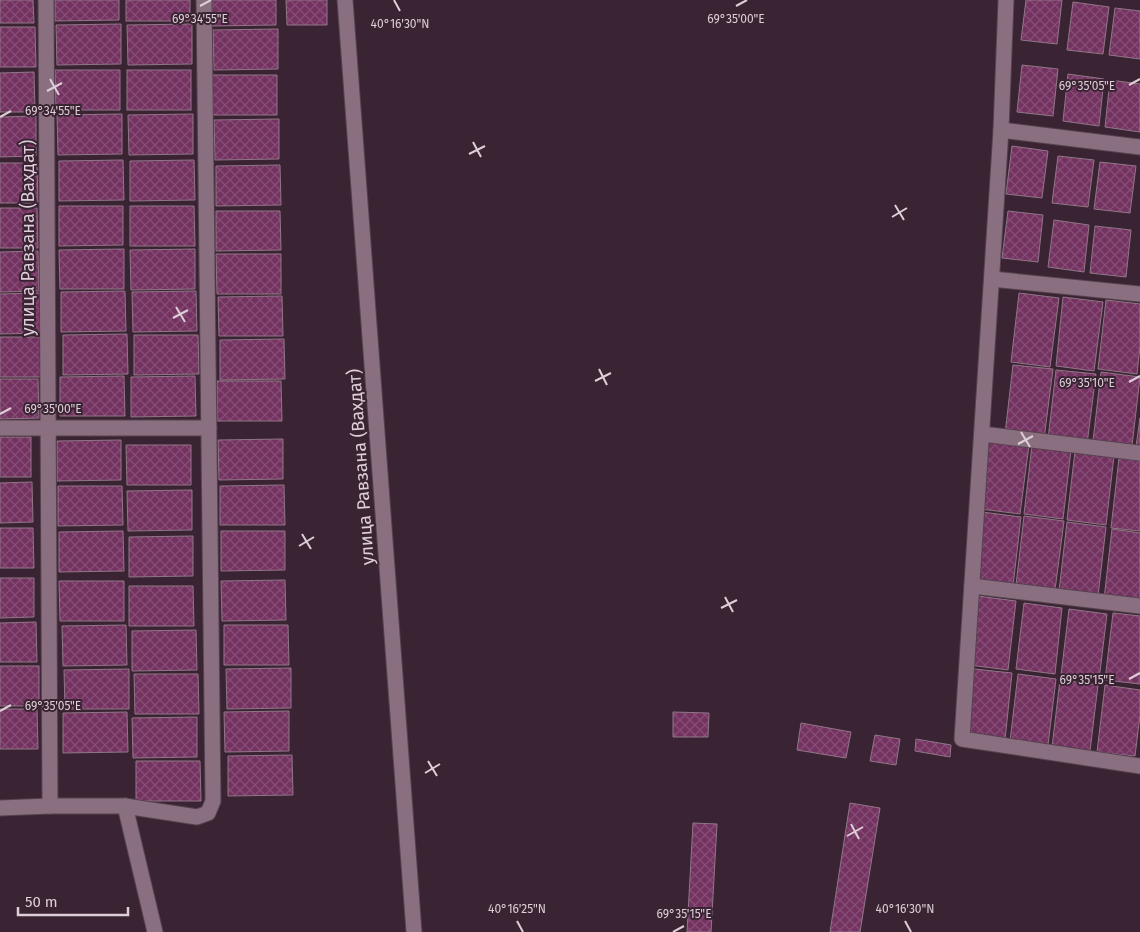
<svg xmlns="http://www.w3.org/2000/svg" width="1140" height="932" viewBox="0 0 1140 932" font-family="'Fira Sans',sans-serif">
	<style>
		.building { fill: url(#building-cross-hatch); stroke: #917687 }
		.lines { fill: none; stroke-linecap: round; stroke-linejoin: round }
		.street-casing { stroke: #56424f; stroke-width: 17 }
		.street { stroke: #8a6f80; stroke-width: 15 }
		.ticks { fill: none; stroke: #ddced8; stroke-width: 2 }
		.labels { text-anchor: middle; stroke-width: 4; stroke-linejoin: round; paint-order: stroke }
		.street-label { font-size: 18px; fill: #ddced8; stroke: #3a2433 }
		.ticks-label { font-size: 12px; text-anchor: middle; fill: #ddced8; stroke: #3a2433; stroke-width: 4; stroke-linejoin: round; paint-order: stroke }
	</style>
	<defs>
		<pattern id="building-cross-hatch" width="8" height="8" patternUnits="userSpaceOnUse" patternTransform="scale(1.25)"><rect width="8" height="8" fill="#733260"/><path d="M0 0l8 8M0 8l8-8" fill="none" stroke="#864e76"/></pattern>
	</defs>
	<rect width="100%" height="100%" fill="#3a2433"/>
	<g class="building">
		<path d="M0,0H33L34,23H0Z"/>
		<path d="M55,0H119V20L55,21Z"/>
		<rect x="126" y="0" width="64" height="21"/>
		<path d="M212,0H276V25L212,26Z"/>
		<path d="M286,0H327V25H287Z"/>
		<path d="M1026,0H1062L1057,44L1021,40Z"/>
		<path d="M1073,2L1109,7L1103,54L1067,50Z"/>
		<path d="M1115,8L1140,11V59L1109,55Z"/>
		<path d="M121,24V64L57,65L56,25Z"/>
		<path d="M192,24V64L128,65L127,25Z"/>
		<path d="M0,27H35L36,67H0Z"/>
		<path d="M278,29V69L214,70L213,30Z"/>
		<path d="M1022,65L1058,69L1053,116L1017,112Z"/>
		<path d="M55,70H120V110H56Z"/>
		<rect x="127" y="70" width="64" height="40"/>
		<path d="M34,72L35,112H0V73Z"/>
		<path d="M1068,74L1104,79L1099,126L1063,121Z"/>
		<path d="M212,75H277V115H213Z"/>
		<path d="M1110,80L1140,84V132L1105,127Z"/>
		<path d="M122,114V154L58,155L57,115Z"/>
		<path d="M193,114V154L129,155L128,115Z"/>
		<path d="M36,116V156L0,157V117Z"/>
		<path d="M279,119V159L215,160L214,120Z"/>
		<path d="M1012,146L1048,151L1042,198L1006,194Z"/>
		<path d="M1058,156L1094,160L1088,207L1052,203Z"/>
		<path d="M123,160L124,200L59,201V161Z"/>
		<path d="M194,160L195,200L130,201V161Z"/>
		<path d="M1100,162L1136,166L1130,213L1094,209Z"/>
		<path d="M0,163H37L38,203H0Z"/>
		<path d="M280,165L281,205L216,206V166Z"/>
		<path d="M59,206H123V245L59,246Z"/>
		<path d="M130,206H194L195,246H130Z"/>
		<path d="M0,208H37L38,248H0Z"/>
		<path d="M216,211H280L281,250L216,251Z"/>
		<path d="M1008,211L1043,215L1038,262L1002,258Z"/>
		<path d="M1054,220L1089,225L1084,272L1048,267Z"/>
		<path d="M1095,226L1131,230L1126,277L1090,273Z"/>
		<path d="M124,249V289H60L59,250Z"/>
		<path d="M195,249V289L131,290L130,250Z"/>
		<path d="M38,251L39,291L0,292V252Z"/>
		<path d="M216,254H281V294H217Z"/>
		<path d="M125,291L126,331L61,332V292Z"/>
		<path d="M196,291L197,331L133,332L132,292Z"/>
		<path d="M40,293V333L0,334V294Z"/>
		<path d="M1019,293L1059,298L1050,367L1011,362Z"/>
		<path d="M282,296L283,336H219L218,297Z"/>
		<path d="M1063,297L1103,302L1094,371L1056,366Z"/>
		<path d="M1106,300L1140,304V346L1137,374L1098,369Z"/>
		<path d="M127,334L128,374L63,375V335Z"/>
		<path d="M134,335H198L199,374L134,375Z"/>
		<rect x="0" y="337" width="42" height="40"/>
		<path d="M284,339L285,379L220,380V340Z"/>
		<path d="M1013,365L1053,369L1044,439L1005,434Z"/>
		<path d="M1056,370L1096,374L1087,444L1048,439Z"/>
		<path d="M1101,372L1140,377L1132,446L1093,441Z"/>
		<path d="M124,376L125,416H60V377Z"/>
		<path d="M195,376L196,416L131,417V377Z"/>
		<path d="M0,379H38L39,418L0,419Z"/>
		<path d="M217,381H281L282,421H217Z"/>
		<path d="M1140,418V448L1136,447Z"/>
		<rect x="0" y="437" width="31" height="40"/>
		<path d="M283,439V479L219,480L218,440Z"/>
		<path d="M121,440V480L57,481V441Z"/>
		<path d="M989,440L1029,445L1020,514L981,509Z"/>
		<path d="M126,445H191V485H127Z"/>
		<path d="M1032,445L1071,450L1063,519L1024,514Z"/>
		<path d="M1075,451L1114,456L1106,525L1067,520Z"/>
		<path d="M1119,458L1140,461V531L1111,528Z"/>
		<path d="M32,482L33,522L0,523V483Z"/>
		<path d="M284,485L285,525H220V486Z"/>
		<path d="M58,486H122L123,525L58,526Z"/>
		<path d="M192,490V530L128,531L127,491Z"/>
		<path d="M982,512L1021,517L1013,586L974,581Z"/>
		<path d="M1024,516L1064,521L1055,590L1016,585Z"/>
		<path d="M1067,522L1106,527L1098,596L1059,591Z"/>
		<path d="M0,528H33L34,568H0Z"/>
		<path d="M1112,529L1140,533V603L1104,599Z"/>
		<path d="M123,531L124,571L59,572V532Z"/>
		<path d="M221,531H285V570L221,571Z"/>
		<path d="M193,536V576L129,577V537Z"/>
		<path d="M0,578H34V617L0,618Z"/>
		<path d="M285,580L286,620L222,621L221,581Z"/>
		<path d="M59,581H124V621H60Z"/>
		<path d="M129,586H193L194,626H129Z"/>
		<path d="M977,596L1016,601L1008,670L969,665Z"/>
		<path d="M1024,603L1062,608L1055,674L1016,669Z"/>
		<path d="M1069,609L1107,614L1099,680L1061,675Z"/>
		<path d="M1113,613L1140,616V684L1105,680Z"/>
		<path d="M36,622L37,662H0V623Z"/>
		<path d="M126,625L127,665L63,666L62,626Z"/>
		<path d="M224,625H288L289,665H224Z"/>
		<path d="M196,630L197,670L132,671V631Z"/>
		<rect x="0" y="666" width="39" height="40"/>
		<path d="M291,668V708L227,709L226,669Z"/>
		<path d="M129,669V709H65L64,670Z"/>
		<path d="M974,669L1012,673L1005,740L967,735Z"/>
		<path d="M134,674H198L199,714H135Z"/>
		<path d="M1018,674L1056,679L1048,745L1010,741Z"/>
		<path d="M1060,680L1098,685L1090,751L1052,747Z"/>
		<path d="M1105,685L1140,690V715L1135,756L1097,752Z"/>
		<path d="M0,709H37L38,749H0Z"/>
		<path d="M289,711V751L225,752L224,712Z"/>
		<path d="M127,712L128,752L63,753V713Z"/>
		<path d="M673,712L709,713L708,737H673Z"/>
		<path d="M197,717V757L133,758L132,718Z"/>
		<path d="M801,723L851,732L846,758L797,750Z"/>
		<path d="M875,735L900,739L896,765L870,761Z"/>
		<path d="M916,739L951,745L950,757L915,751Z"/>
		<path d="M292,755L293,795L228,796V756Z"/>
		<path d="M136,761H200L201,801H136Z"/>
		<path d="M850,803L880,808L860,932H830Z"/>
		<path d="M693,823L717,824L711,932H687Z"/>
	</g>
	<g class="lines">
		<g class="street-casing">
			<g id="street">
				<path d="M46,0L50,806"/>
				<path d="M345,0L414,932"/>
				<path d="M1006,0L1001,130L962,739L1140,766"/>
				<path d="M1001,130L1140,147"/>
				<path d="M992,279L1140,294"/>
				<path d="M0,428H209"/>
				<path d="M982,434L1140,453"/>
				<path d="M972,586L1140,606"/>
				<path d="M125,806L155,932"/>
				<path d="M0,808L50,806H125L197,817L208,813L213,801L204,0"/>
			</g>
		</g>
		<use href="#street" class="street"/>
	</g>
	<path class="ticks" d="M394,0L400,11M200,6L211,0M736,6L747,0M50,79L59,95M1129,85L1140,79M47,91L62,83M0,117L11,111M473,142L481,157M469,154L485,146M895,205L904,220M892,217L907,208M176,307L185,322M173,318L188,310M599,369L607,385M595,381L611,373M1129,382L1140,376M0,414L11,408M1021,432L1030,447M1018,444L1033,436M302,534L311,549M299,546L314,537M725,597L733,612M721,608L737,600M1129,679L1140,673M0,711L11,705M428,761L437,776M425,773L440,764M851,824L859,839M847,836L863,827M517,921L523,932M905,921L911,932M673,932L684,926"/>
	<g class="labels">
		<g class="street-label">
			<text transform="translate(28 238) rotate(-90)" y="6">улица Равзана (Вахдат)</text>
			<text transform="translate(361 467) rotate(-94)" y="6">улица Равзана (Вахдат)</text>
		</g>
	</g>
	<g class="ticks-label">
		<text x="200" y="23">69°34'55"E</text>
		<text x="736" y="23">69°35'00"E</text>
		<text x="400" y="28">40°16'30"N</text>
		<text x="1087" y="90">69°35'05"E</text>
		<text x="53" y="115">69°34'55"E</text>
		<text x="1087" y="387">69°35'10"E</text>
		<text x="53" y="413">69°35'00"E</text>
		<text x="1087" y="684">69°35'15"E</text>
		<text x="53" y="710">69°35'05"E</text>
		<text x="517" y="913">40°16'25"N</text>
		<text x="905" y="913">40°16'30"N</text>
		<text x="684" y="918">69°35'15"E</text>
	</g>
	<path d="M18 907v8h110v-8" fill="none" stroke="#ddced8" stroke-width="2.5"/>
	<text x="25" y="907" font-size="15" fill="#ddced8" stroke="#3a2433" stroke-width="4" paint-order="stroke">50 m</text>
</svg>
